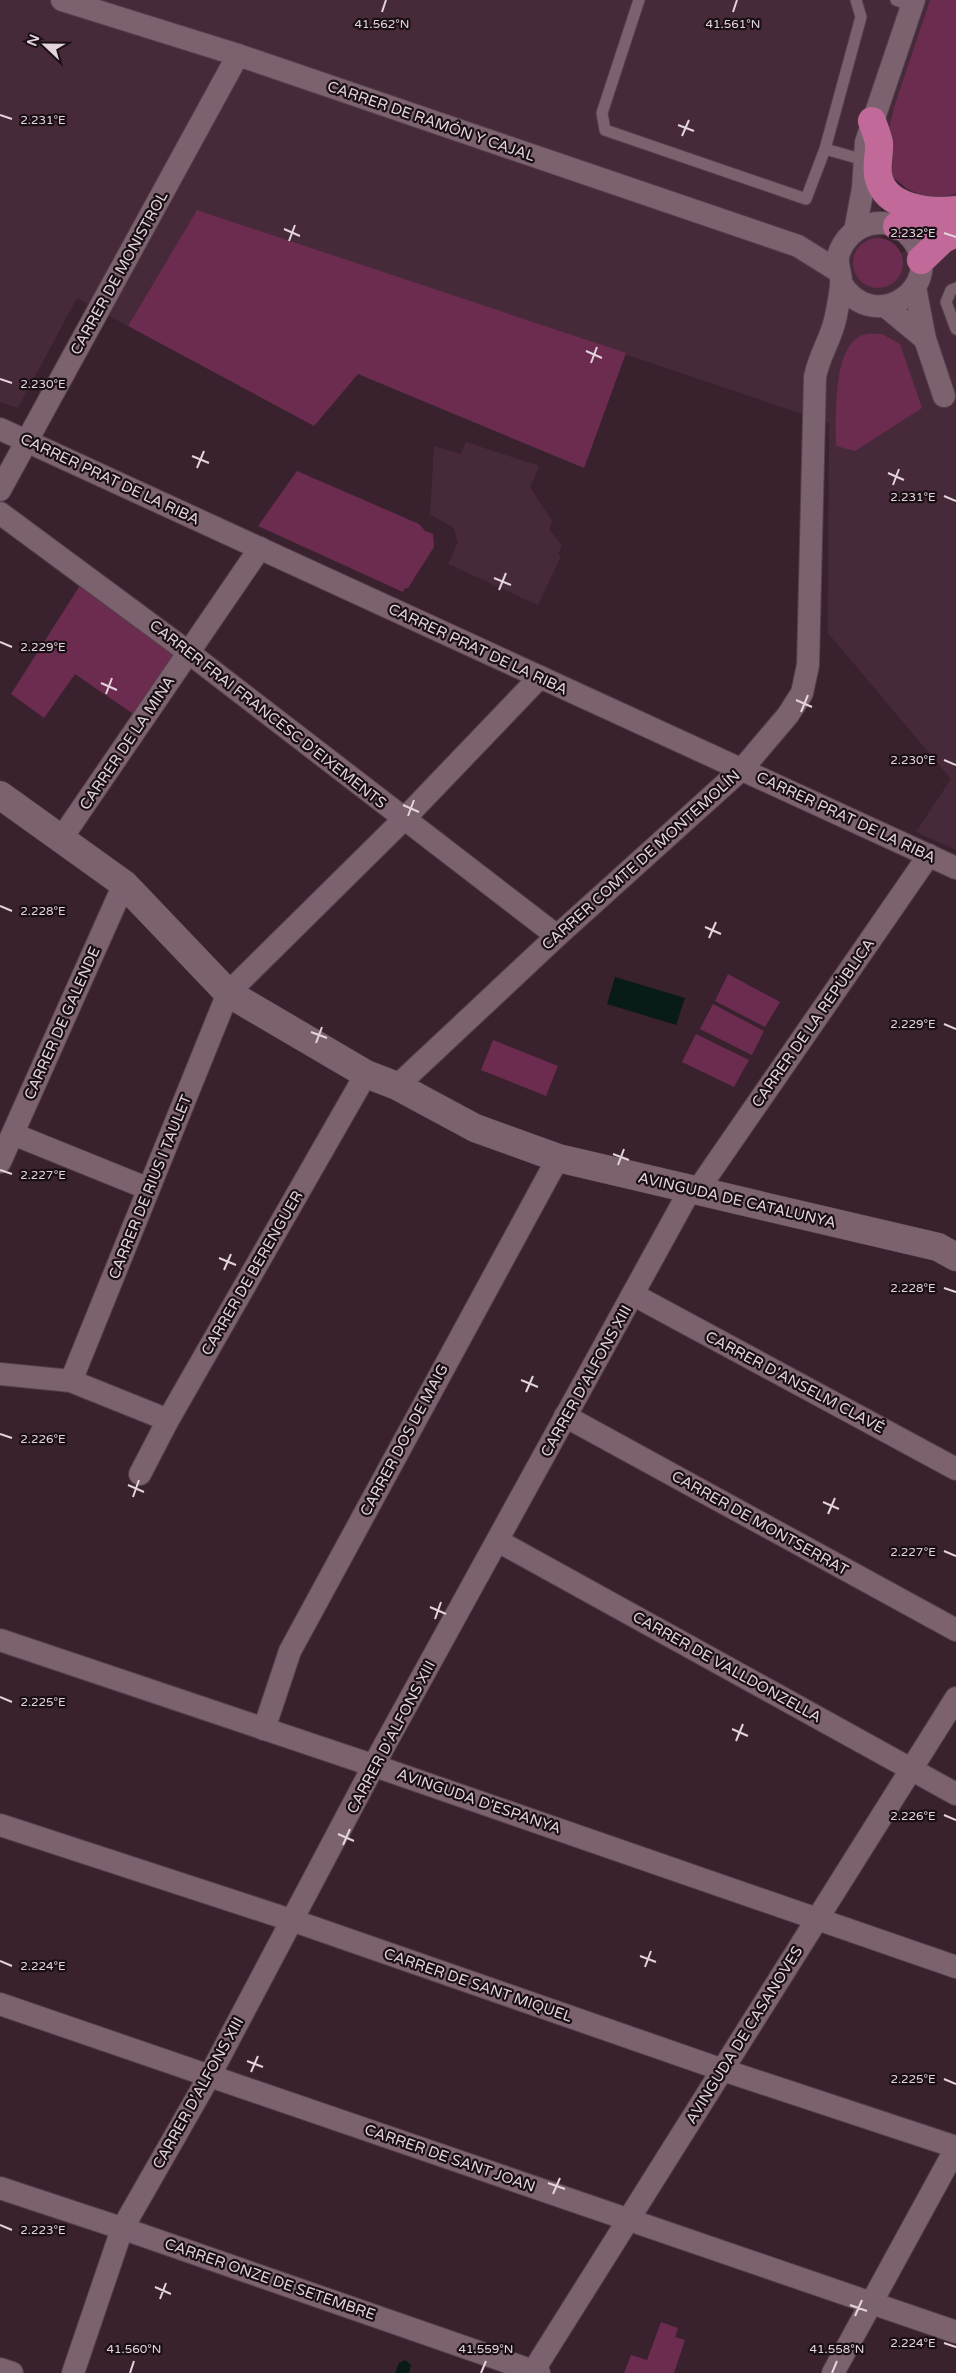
<svg xmlns="http://www.w3.org/2000/svg" width="956" height="2373" viewBox="0 0 956 2373" font-family="'Varela Round',sans-serif">
	<style>
		.built { fill: #472a3a }
		.green { fill: #6b2c50 }
		.water { fill: #091b17 }
		.lines { fill: none; stroke-linecap: round; stroke-linejoin: round }
		.service-casing { stroke: #533f4a; stroke-width: 13 }
		.minor-casing { stroke: #533f4a; stroke-width: 24 }
		.tertiary-casing { stroke: #533f4a; stroke-width: 29 }
		.motorway-casing { stroke: #533f4a; stroke-width: 29 }
		.service { stroke: #7c616f; stroke-width: 11 }
		.minor { stroke: #7c616f; stroke-width: 22 }
		.tertiary { stroke: #7c616f; stroke-width: 28 }
		.motorway { stroke: #c16a9a; stroke-width: 28 }
		.ticks { fill: none; stroke: #e3d4db; stroke-width: 2 }
		.labels { text-anchor: middle; stroke-width: 4.5; stroke-linejoin: round; paint-order: stroke }
		.street-label { font-size: 15px; fill: #e3d4db; stroke: #1a0f15 }
		.ticks-label { font-size: 12px; text-anchor: middle; fill: #e3d4db; stroke: #1a0f15; stroke-width: 4.5; stroke-linejoin: round; paint-order: stroke }
	</style>
	<rect width="100%" height="100%" fill="#39222e"/>
	<g class="built">
		<path d="M0,0H930L894,107L880,166L882,258L956,236V850L916,832L951,779L828,633L829,423L197,210L128,326L77,298L18,408L0,402Z"/>
		<path d="M466,442L539,466L530,487L552,521L549,530L562,545L558,554L561,556L538,605L448,564L458,542L453,527L430,515L434,446L461,454Z"/>
	</g>
	<g class="green">
		<path d="M930,0H956V194L932,200L907,189L880,166L894,107Z"/>
		<path d="M197,210L626,353L584,468L358,374L314,426L128,326Z"/>
		<circle cx="878" cy="263" r="25"/>
		<path d="M882,334L900,344L922,408L855,451L836,446C836,421 832,344 863,335C868,333 876,334 882,334Z"/>
		<path d="M297,471L419,524L425,531L433,534L434,547L408,588H405L403,592L258,526Z"/>
		<path d="M86,576L188,652L142,720L75,674L44,718L11,694Z"/>
		<path d="M728,974L780,1002L765,1027L715,1001Z"/>
		<path d="M713,1004L764,1031L752,1055L700,1029Z"/>
		<path d="M696,1034L749,1060L734,1087L682,1062Z"/>
		<path d="M493,1040L558,1066L546,1096L481,1070Z"/>
		<path d="M661,2322L678,2328L675,2337L685,2340L674,2373H624L631,2355L647,2360Z"/>
	</g>
	<g class="water">
		<path d="M615,977L685,998L676,1025L607,1004Z"/>
		<path d="M405,2360L411,2365L409,2373H395L399,2363Z"/>
	</g>
	<g class="lines">
		<g class="service-casing">
			<g id="service">
				<path d="M639,0L602,113L605,130L806,199L825,149L861,17L856,0"/>
				<path d="M896,0L912,6"/>
				<path d="M825,149L864,160"/>
				<path d="M956,288L951,290L946,302L956,329"/>
			</g>
		</g>
		<g class="minor-casing">
			<g id="minor">
				<path d="M62,0L238,55L798,246L838,271"/>
				<path d="M855,231L863,188L866,142L914,0"/>
				<path d="M915,287L925,339L944,396"/>
				<path d="M885,306L925,339"/>
				<path d="M0,429L956,868"/>
				<path d="M0,490L238,55"/>
				<path d="M0,513L188,652L557,936"/>
				<path d="M61,839L260,548"/>
				<path d="M397,1086L557,936L743,768L788,715L802,693L808,665L815,377C819,357 827,346 833,327C837,315 839,300 841,286C843,270 831,263 844,243C853,229 868,222 883,223C895,224 905,230 912,239C948,286 874,337 841,283"/>
				<path d="M13,1134L149,1189"/>
				<path d="M0,1162L124,884"/>
				<path d="M697,1191L929,855"/>
				<path d="M634,1295L956,1469"/>
				<path d="M0,1374L71,1381L168,1420"/>
				<path d="M71,1381L228,993L404,819L540,677"/>
				<path d="M565,1416L956,1630"/>
				<path d="M140,1474L168,1420L366,1074"/>
				<path d="M498,1541L956,1794"/>
				<path d="M0,1640L375,1766L956,1967"/>
				<path d="M264,1729L290,1651L558,1158"/>
				<path d="M0,1825L303,1924L723,2070L956,2147"/>
				<path d="M0,2004L956,2332"/>
				<path d="M0,2188L133,2232L539,2373"/>
				<path d="M0,2369L12,2373"/>
				<path d="M73,2373L122,2229L210,2075L383,1748L690,1190"/>
				<path d="M532,2373L956,1698"/>
				<path d="M833,2373L956,2148"/>
			</g>
		</g>
		<g class="tertiary-casing">
			<path id="tertiary" d="M0,795L124,884L228,993L366,1074L397,1086L475,1128L558,1158L938,1247L956,1257"/>
		</g>
		<g class="motorway-casing">
			<g id="motorway">
				<path d="M872,121C874,128 878,136 879,143C880,155 875,167 879,179C887,209 931,213 956,210"/>
				<path d="M897,226L943,223"/>
				<path d="M921,260L943,239L956,233"/>
			</g>
		</g>
		<use href="#service" class="service"/>
		<use href="#minor" class="minor"/>
		<use href="#tertiary" class="tertiary"/>
		<use href="#motorway" class="motorway"/>
	</g>
	<path class="ticks" d="M382,12L386,0M733,12L737,0M0,115L12,119M678,125L694,131M682,136L689,120M284,229L300,236M944,233L956,237M289,241L295,225M586,351L602,358M591,363L597,347M0,379L12,383M192,456L209,463M197,468L204,451M888,473L904,480M893,485L899,469M944,496L956,501M494,578L511,585M499,590L506,573M0,642L12,647M101,683L117,690M106,694L112,678M796,700L812,707M801,712L808,695M944,760L956,765M403,805L419,812M408,816L414,800M0,906L12,911M705,927L721,934M709,938L716,922M944,1024L956,1029M311,1032L327,1038M316,1043L322,1027M613,1154L629,1160M618,1165L624,1149M0,1170L12,1174M219,1258L236,1265M224,1270L231,1254M944,1288L956,1292M521,1380L538,1387M526,1392L533,1376M0,1434L12,1438M128,1485L144,1492M133,1497L139,1480M823,1502L839,1509M828,1514L835,1498M944,1551L956,1556M430,1607L446,1614M435,1619L441,1602M0,1697L12,1702M732,1729L748,1736M736,1741L743,1724M944,1815L956,1820M338,1834L354,1841M343,1845L350,1829M640,1956L656,1962M0,1961L12,1966M645,1967L651,1951M247,2061L263,2067M251,2072L258,2056M944,2079L956,2084M548,2183L565,2189M553,2194L560,2178M0,2225L12,2230M155,2287L171,2294M160,2299L166,2283M850,2305L867,2311M855,2316L862,2300M944,2343L956,2347M130,2373L134,2361M481,2373L486,2361M832,2373L837,2361"/>
	<g class="labels">
		<g class="street-label">
			<text transform="translate(431 121) rotate(19)" y="5">CARRER DE RAMÓN Y CAJAL</text>
			<text transform="translate(119 273) rotate(-61)" y="5">CARRER DE MONISTROL</text>
			<text transform="translate(110 479) rotate(25)" y="5">CARRER PRAT DE LA RIBA</text>
			<text transform="translate(478 649) rotate(25)" y="5">CARRER PRAT DE LA RIBA</text>
			<text transform="translate(268 714) rotate(38)" y="5">CARRER FRAI FRANCESC D'EIXEMENTS</text>
			<text transform="translate(127 743) rotate(-56)" y="5">CARRER DE LA MINA</text>
			<text transform="translate(846 817) rotate(25)" y="5">CARRER PRAT DE LA RIBA</text>
			<text transform="translate(641 860) rotate(-42)" y="5">CARRER COMTE DE MONTEMOLÍN</text>
			<text transform="translate(62 1023) rotate(-66)" y="5">CARRER DE GALENDE</text>
			<text transform="translate(813 1023) rotate(-55)" y="5">CARRER DE LA REPÚBLICA</text>
			<text transform="translate(150 1187) rotate(-68)" y="5">CARRER DE RIUS I TAULET</text>
			<text transform="translate(737 1200) rotate(13)" y="5">AVINGUDA DE CATALUNYA</text>
			<text transform="translate(252 1273) rotate(-60)" y="5">CARRER DE BERENGUER</text>
			<text transform="translate(586 1381) rotate(-61)" y="5">CARRER D'ALFONS XIII</text>
			<text transform="translate(795 1382) rotate(28)" y="5">CARRER D'ANSELM CLAVÉ</text>
			<text transform="translate(404 1440) rotate(-62)" y="5">CARRER DOS DE MAIG</text>
			<text transform="translate(760 1523) rotate(29)" y="5">CARRER DE MONTSERRAT</text>
			<text transform="translate(727 1667) rotate(29)" y="5">CARRER DE VALLDONZELLA</text>
			<text transform="translate(391 1737) rotate(-62)" y="5">CARRER D'ALFONS XIII</text>
			<text transform="translate(479 1801) rotate(19)" y="5">AVINGUDA D'ESPANYA</text>
			<text transform="translate(478 1985) rotate(19)" y="5">CARRER DE SANT MIQUEL</text>
			<text transform="translate(744 2035) rotate(-58)" y="5">AVINGUDA DE CASANOVES</text>
			<text transform="translate(198 2093) rotate(-61)" y="5">CARRER D'ALFONS XIII</text>
			<text transform="translate(450 2158) rotate(19)" y="5">CARRER DE SANT JOAN</text>
			<text transform="translate(270 2279) rotate(19)" y="5">CARRER ONZE DE SETEMBRE</text>
		</g>
	</g>
	<g class="ticks-label">
		<text x="382" y="28">41.562°N</text>
		<text x="733" y="28">41.561°N</text>
		<text x="43" y="124">2.231°E</text>
		<text x="913" y="237">2.232°E</text>
		<text x="43" y="388">2.230°E</text>
		<text x="913" y="501">2.231°E</text>
		<text x="43" y="651">2.229°E</text>
		<text x="913" y="764">2.230°E</text>
		<text x="43" y="915">2.228°E</text>
		<text x="913" y="1028">2.229°E</text>
		<text x="43" y="1179">2.227°E</text>
		<text x="913" y="1292">2.228°E</text>
		<text x="43" y="1443">2.226°E</text>
		<text x="913" y="1556">2.227°E</text>
		<text x="43" y="1706">2.225°E</text>
		<text x="913" y="1820">2.226°E</text>
		<text x="43" y="1970">2.224°E</text>
		<text x="913" y="2083">2.225°E</text>
		<text x="43" y="2234">2.223°E</text>
		<text x="913" y="2347">2.224°E</text>
		<text x="134" y="2353">41.560°N</text>
		<text x="486" y="2353">41.559°N</text>
		<text x="837" y="2353">41.558°N</text>
	</g>
	<g transform="translate(45 45) rotate(292)" stroke="#1a0f15" stroke-width="4" paint-order="stroke">
	<path d="M0-4L9 19L0 12L-9 19Z" fill="#e3d4db"/>
	<text y="-8" font-size="14" font-weight="bold" text-anchor="middle" fill="#e3d4db">N</text>
	</g>
</svg>
